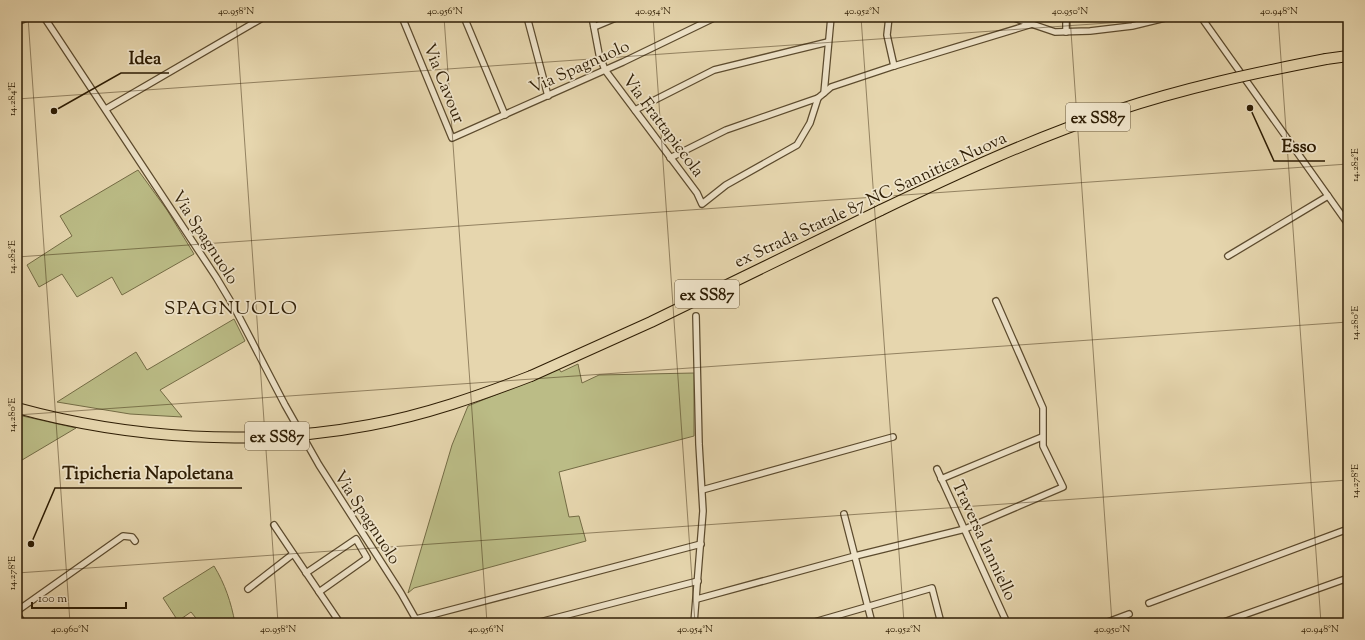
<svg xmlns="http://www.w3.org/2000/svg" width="1365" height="640" viewBox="0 0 1365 640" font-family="'Sorts Mill Goudy',serif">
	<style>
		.green { fill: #bbbc86; stroke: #746c45 }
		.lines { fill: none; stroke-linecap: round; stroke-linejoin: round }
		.street-casing { stroke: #5c4b2e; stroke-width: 8 }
		.highway-casing { stroke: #2e1d04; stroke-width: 12 }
		.street { stroke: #efe4ca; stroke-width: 5.5 }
		.highway { stroke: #e6d6ae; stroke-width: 10 }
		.highway-bridge-casing { stroke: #2e1d04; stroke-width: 12; stroke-linecap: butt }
		.highway-bridge { stroke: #e6d6ae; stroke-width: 10 }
		.ticks { fill: none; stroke: #2e1d04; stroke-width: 1; stroke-opacity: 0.45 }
		.labels { text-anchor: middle; stroke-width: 3.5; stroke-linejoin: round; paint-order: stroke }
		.shield { fill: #efe4ca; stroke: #68593f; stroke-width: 1 }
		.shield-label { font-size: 16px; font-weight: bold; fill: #2e1d04 }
		.street-label { font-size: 17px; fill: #2e1d04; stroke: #efe4ca }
		.quarter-label { font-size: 19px; letter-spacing: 1px; fill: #2e1d04; stroke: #efe4ca }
		.leader { fill: none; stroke: #2e1d04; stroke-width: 1.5 }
		.callout-dot { fill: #2e1d04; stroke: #efe4ca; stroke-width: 1.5 }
		.callout-label { font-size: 18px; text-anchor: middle; font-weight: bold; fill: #2e1d04; stroke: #efe4ca; stroke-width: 3.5; stroke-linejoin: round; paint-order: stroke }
		.neatline { fill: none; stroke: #2e1d04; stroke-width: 1.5 }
		.ticks-label { font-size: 10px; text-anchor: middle; fill: #2e1d04 }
	</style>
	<rect width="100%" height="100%" fill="#e6d6ae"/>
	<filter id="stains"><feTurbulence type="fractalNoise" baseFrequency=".005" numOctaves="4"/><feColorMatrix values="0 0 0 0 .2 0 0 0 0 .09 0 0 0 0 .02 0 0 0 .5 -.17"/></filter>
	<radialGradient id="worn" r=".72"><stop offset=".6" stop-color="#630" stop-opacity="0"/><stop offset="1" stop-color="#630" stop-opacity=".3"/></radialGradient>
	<g class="green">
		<path d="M138,170L167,210L194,254L122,295L112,277L77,297L62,274L39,287L27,265L72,236L60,216Z"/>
		<path d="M234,319L245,341L160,390L182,417L130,414L57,402L136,352L147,370Z"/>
		<path d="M578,364L582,383L599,375L694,373V436L559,472L569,517L579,516L586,541L414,588L408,593L452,445L468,406L559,369L561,372Z"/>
		<path d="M18,415L76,428L17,463Z"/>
		<path d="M214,566C225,584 231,602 235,623H200L191,612L178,621L163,598Z"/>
	</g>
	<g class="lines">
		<g class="street-casing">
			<g id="street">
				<path d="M44,17L216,277L234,307L285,405L319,465L401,593L418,623"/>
				<path d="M402,17L452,138L623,62L716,17"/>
				<path d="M464,17L505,115"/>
				<path d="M527,17L548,96"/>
				<path d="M592,17L599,54L605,70L697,193L702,204L726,185L797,145L810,123L818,98"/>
				<path d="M889,17L887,35L894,66"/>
				<path d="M1011,17L1055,32L1090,31L1132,26L1169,17"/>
				<path d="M1201,17L1348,224"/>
				<path d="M17,22L29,17"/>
				<path d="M594,27L618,17"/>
				<path d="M1066,32V17"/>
				<path d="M824,93L831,87L894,66L1032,24"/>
				<path d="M106,109L264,17"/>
				<path d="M635,110L714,70L828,42"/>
				<path d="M670,158L726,130L818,98L824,93L831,17"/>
				<path d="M1228,256L1328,196"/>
				<path d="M937,469L1007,623"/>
				<path d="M941,479L1042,437"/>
				<path d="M702,490L893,437"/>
				<path d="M844,514L872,623"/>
				<path d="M274,525L340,623"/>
				<path d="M306,573L356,539L367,558L319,592"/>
				<path d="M248,589L293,554"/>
				<path d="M697,599L855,556L965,529L1063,487L1043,446V408L996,301"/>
				<path d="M1149,603L1348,529"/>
				<path d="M17,611L123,536L132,537L135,541"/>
				<path d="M17,614L23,623"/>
				<path d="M416,619L701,544"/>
				<path d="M536,623L698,581"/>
				<path d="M694,623L703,511L699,444L696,316"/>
				<path d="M811,623L932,588L941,623"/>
				<path d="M1105,623L1129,614"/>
				<path d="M1221,623L1348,578"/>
			</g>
		</g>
		<g class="highway-casing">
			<g id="highway">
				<path d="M1326,59L1348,56"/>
				<path d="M531,376L651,322L881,210"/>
			</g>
		</g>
		<use href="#street" class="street"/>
		<use href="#highway" class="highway"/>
		<g class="highway-bridge-casing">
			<g id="highway-bridge">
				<path d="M881,210C958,173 1034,138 1115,111C1184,88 1254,73 1326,59"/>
				<path d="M17,408C130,439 255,447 370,425C425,415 479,396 531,376"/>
			</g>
		</g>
		<use href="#highway-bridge" class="highway-bridge"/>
	</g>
	<path class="ticks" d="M28,17L70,623M236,17L278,623M444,17L487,623M653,17L695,623M861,17L904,623M1070,17L1112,623M1278,17L1321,623M17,99L1194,17M17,257L1348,164M17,415L1348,322M17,573L1348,480"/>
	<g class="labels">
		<g class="shield">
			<rect x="1066" y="103" width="64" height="28" rx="3"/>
			<rect x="675" y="280" width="64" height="28" rx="3"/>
			<rect x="245" y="422" width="64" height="28" rx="3"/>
		</g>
		<g class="shield-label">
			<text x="1098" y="123">ex SS87</text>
			<text x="707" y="300">ex SS87</text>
			<text x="277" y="442">ex SS87</text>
		</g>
		<g class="street-label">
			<text transform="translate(579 66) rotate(-24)" y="6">Via Spagnuolo</text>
			<text transform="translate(445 83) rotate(68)" y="6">Via Cavour</text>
			<text transform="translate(664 125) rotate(53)" y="6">Via Frattapiccola</text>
			<text transform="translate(870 199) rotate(-25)" y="6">ex Strada Statale 87 NC Sannitica Nuova</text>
			<text transform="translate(206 237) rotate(57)" y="6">Via Spagnuolo</text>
			<text transform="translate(368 517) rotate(57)" y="6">Via Spagnuolo</text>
			<text transform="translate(985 540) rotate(65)" y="6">Traversa Ianniello</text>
		</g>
		<g class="quarter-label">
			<text x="231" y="314">SPAGNUOLO</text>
		</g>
	</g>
	<path class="leader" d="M54 111L121 73H169M1250 108L1274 161H1325M31 544L55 488H242"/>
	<g class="callout-dot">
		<circle cx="54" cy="111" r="4"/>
		<circle cx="1250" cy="108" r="4"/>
		<circle cx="31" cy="544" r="4"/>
	</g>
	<g class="callout-label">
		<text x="145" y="64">Idea</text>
		<text x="1299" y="152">Esso</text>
		<text x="148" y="479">Tipicheria Napoletana</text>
	</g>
	<rect width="1365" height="640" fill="none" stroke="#e6d6ae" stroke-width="44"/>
	<path d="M32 602v6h94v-6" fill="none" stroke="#2e1d04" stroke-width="2"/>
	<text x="38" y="602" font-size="12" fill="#2e1d04" stroke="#efe4ca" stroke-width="3" paint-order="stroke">100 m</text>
	<rect x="22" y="22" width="1321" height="596" class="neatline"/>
	<g class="ticks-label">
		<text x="236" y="14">40.958°N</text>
		<text x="445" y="14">40.956°N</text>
		<text x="653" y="14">40.954°N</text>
		<text x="862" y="14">40.952°N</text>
		<text x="1070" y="14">40.950°N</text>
		<text x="1279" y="14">40.948°N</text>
		<text transform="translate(11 99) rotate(-90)" y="4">14.284°E</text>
		<text transform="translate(1354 165) rotate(-90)" y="4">14.282°E</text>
		<text transform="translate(11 257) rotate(-90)" y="4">14.282°E</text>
		<text transform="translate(1354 323) rotate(-90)" y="4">14.280°E</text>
		<text transform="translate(11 415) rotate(-90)" y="4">14.280°E</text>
		<text transform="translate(1354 481) rotate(-90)" y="4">14.278°E</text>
		<text transform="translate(11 573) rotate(-90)" y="4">14.278°E</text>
		<text x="70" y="632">40.960°N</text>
		<text x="278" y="632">40.958°N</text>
		<text x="486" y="632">40.956°N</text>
		<text x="695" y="632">40.954°N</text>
		<text x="903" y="632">40.952°N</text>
		<text x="1112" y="632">40.950°N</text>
		<text x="1320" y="632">40.948°N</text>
	</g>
	<rect width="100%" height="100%" filter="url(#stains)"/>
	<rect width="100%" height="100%" fill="url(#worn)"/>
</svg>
